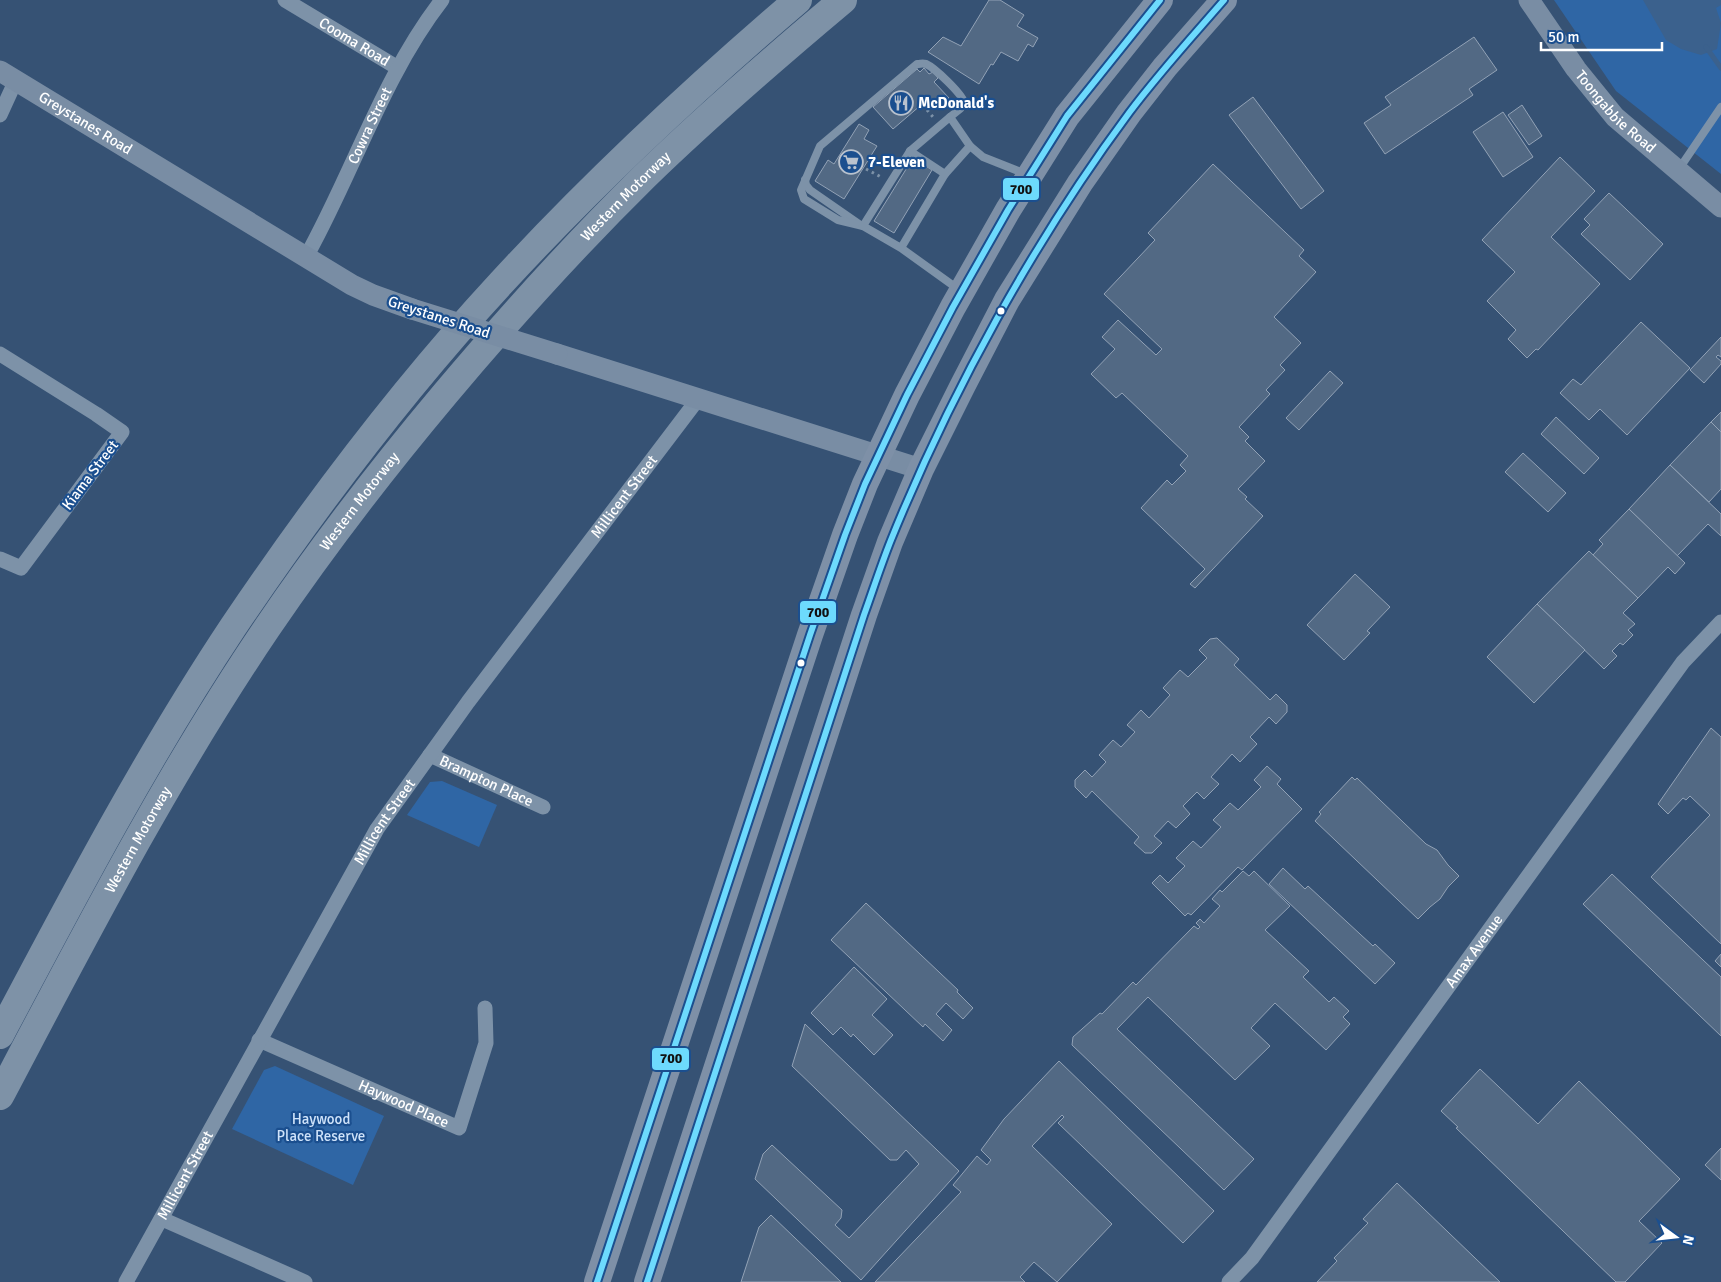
<svg xmlns="http://www.w3.org/2000/svg" width="1721" height="1282" viewBox="0 0 1721 1282" font-family="Signika,sans-serif">
	<style>
		.green { fill: #2f66a5 }
		.water { fill: #3b618d }
		.lines { fill: none; stroke-linecap: round; stroke-linejoin: round }
		.stream { stroke: #3b618d; stroke-width: 5 }
		.building { fill: #526984; stroke: #92a2b6 }
		.path { stroke: #7d92a8; stroke-width: 3; stroke-dasharray: 2.5 4; stroke-linecap: butt }
		.service { stroke: #7d92a8; stroke-width: 8 }
		.minor { stroke: #7d92a8; stroke-width: 15 }
		.secondary { stroke: #798da4; stroke-width: 21 }
		.trunk { stroke: #7e90a7; stroke-width: 26 }
		.motorway { stroke: #7e92a7; stroke-width: 28 }
		.secondary-bridge { stroke: #798da4; stroke-width: 21 }
		.bus-1-casing { stroke: #1b4f8f; stroke-width: 10 }
		.bus-1 { stroke: #6ddafd; stroke-width: 6 }
		.bus-dot { fill: #fff; stroke: #1b4f8f; stroke-width: 2 }
		.labels { text-anchor: middle; stroke-width: 4.5; stroke-linejoin: round; paint-order: stroke }
		.street-label { font-size: 15px; fill: #fff; stroke: #1b4f8f }
		.poi-label { font-size: 15px; font-weight: bold; fill: #fff; stroke: #1b4f8f; text-anchor: start }
		.park-label { font-size: 15px; fill: #cfe3fa; stroke: #1b4f8f }
		.line-badge { stroke: #1b4f8f; stroke-width: 2 }
		.pale-badge-label { font-size: 14px; text-anchor: middle; font-weight: bold; fill: #111 }
	</style>
	<rect width="100%" height="100%" fill="#365274"/>
	<g class="green">
		<path d="M1554,0H1721V174L1616,91Z"/>
		<path d="M442,781L497,805L479,847L407,815L430,782Z"/>
		<path d="M275,1066L384,1116L353,1185L232,1129L264,1070Z"/>
	</g>
	<path class="water" d="M1643,0H1721V5L1716,8L1721,23L1717,49L1701,55L1681,49L1666,40Z"/>
	<g class="lines">
		<path class="stream" d="M1706,47L1721,68"/>
	</g>
	<g class="building">
		<path d="M989,0H1000L1024,15L1017,26L1038,38L1033,47L1028,44L1018,61L1001,52L993,65L991,64L979,84L928,52L943,37L961,46Z"/>
		<path d="M1474,37L1497,70L1469,89L1473,95L1385,154L1364,123L1391,105L1385,97Z"/>
		<path d="M924,68L929,74L933,72L938,78L934,82L949,98L937,109L928,99L893,129L873,107L917,69L920,72Z"/>
		<path d="M1253,97L1324,191L1301,209L1229,115Z"/>
		<path d="M1522,105L1542,136L1529,145L1508,115Z"/>
		<path d="M1503,112L1533,157L1503,177L1473,132Z"/>
		<path d="M859,124L869,130L864,139L877,146L844,199L815,181L828,160L834,164Z"/>
		<path d="M1560,157L1595,191L1551,237L1600,284L1538,350L1536,349L1527,358L1508,339L1516,330L1487,301L1515,272L1482,240Z"/>
		<path d="M913,158L932,170L894,233L874,221Z"/>
		<path d="M1213,164L1304,250L1299,256L1316,272L1274,317L1301,343L1280,365L1285,370L1266,390L1270,394L1239,427L1249,437L1245,441L1265,461L1238,489L1247,497L1245,499L1263,516L1195,588L1190,584L1205,569L1141,508L1167,480L1172,485L1186,471L1180,465L1188,456L1122,393L1116,398L1091,374L1115,349L1102,337L1118,320L1156,355L1162,349L1104,294L1155,240L1148,233Z"/>
		<path d="M1609,193L1663,244L1630,280L1581,234L1590,225L1584,219Z"/>
		<path d="M1641,322L1690,368L1627,435L1600,409L1589,420L1560,393L1573,379L1581,385Z"/>
		<path d="M1721,337V357L1718,355L1716,357L1721,361V364L1704,383L1690,370Z"/>
		<path d="M1330,371L1343,383L1299,430L1286,418Z"/>
		<path d="M1721,412V432L1711,422Z"/>
		<path d="M1556,417L1599,458L1584,474L1541,434Z"/>
		<path d="M1711,422L1721,432V489L1709,502L1670,465Z"/>
		<path d="M1523,453L1566,493L1548,512L1505,472Z"/>
		<path d="M1670,465L1721,514V536L1708,524L1677,556L1629,509Z"/>
		<path d="M1629,509L1685,563L1675,574L1668,567L1638,598L1593,555L1603,544L1599,540Z"/>
		<path d="M1589,551L1638,598L1623,613L1635,624L1628,630L1633,635L1623,645L1620,643L1612,651L1617,656L1604,669L1537,604Z"/>
		<path d="M1355,574L1390,607L1367,631L1370,633L1344,660L1307,625Z"/>
		<path d="M1537,604L1585,650L1534,703L1487,657Z"/>
		<path d="M1217,638L1239,659L1234,665L1270,700L1276,694L1287,705V712L1276,724L1269,717L1250,737L1257,744L1240,762L1232,754L1211,777L1219,784L1204,799L1197,792L1183,806L1190,814L1176,828L1168,821L1154,836L1162,843L1152,853H1145L1134,843L1139,837L1092,791L1086,798L1075,787V780L1085,770L1092,777L1106,762L1099,755L1113,740L1121,747L1135,732L1127,725L1141,710L1149,718L1170,695L1163,688L1180,670L1188,677L1207,658L1199,650L1210,639Z"/>
		<path d="M1711,728L1721,737V944L1651,877L1710,815L1690,796L1686,800L1683,798L1668,814L1658,804Z"/>
		<path d="M1267,766L1281,779L1277,784L1302,809L1242,870L1238,867L1191,915L1188,913L1185,916L1152,883L1160,875L1168,883L1185,866L1176,858L1193,841L1201,848L1221,827L1213,820L1230,803L1238,810L1261,787L1254,780Z"/>
		<path d="M1352,777L1355,780L1357,778L1426,844L1437,850L1448,865L1459,876L1448,887L1440,899L1430,907L1418,919L1315,821L1321,814L1319,812Z"/>
		<path d="M1283,868L1305,889L1308,886L1373,946L1375,944L1395,963L1375,984L1269,884Z"/>
		<path d="M1243,871L1249,876L1254,871L1290,906L1265,930L1309,971L1303,977L1329,1002L1334,997L1349,1011L1343,1017L1350,1024L1326,1050L1275,1003L1251,1028L1270,1046L1235,1080L1148,997L1117,1029L1254,1159L1224,1190L1072,1045L1073,1037L1100,1013L1102,1014L1133,982L1136,985L1194,926L1198,929L1200,927L1196,923L1200,919L1204,923L1220,906L1212,899L1220,890L1222,892Z"/>
		<path d="M1612,874L1721,977V1036L1583,904Z"/>
		<path d="M866,903L958,990L957,992L973,1008L963,1019L946,1003L936,1014L952,1030L943,1041L925,1024L923,1027L831,940Z"/>
		<path d="M1721,954V967L1715,961Z"/>
		<path d="M854,967L887,999L872,1015L893,1035L874,1055L853,1034L851,1037L841,1027L833,1035L811,1013Z"/>
		<path d="M805,1024L959,1171L861,1280L755,1179L763,1154L772,1145L842,1210L841,1218L835,1225L849,1238L919,1164L906,1150L897,1160H890L792,1066Z"/>
		<path d="M1059,1061L1214,1211L1183,1243L1058,1123L1064,1117L1062,1115L1032,1146L1112,1224L1057,1282L1034,1262L1020,1277L1025,1282H875L961,1192L953,1185L977,1156L987,1165L991,1160L981,1150L1004,1119Z"/>
		<path d="M1480,1069L1538,1124L1579,1081L1680,1179L1639,1221L1662,1243L1625,1282H1616L1456,1128L1458,1127L1441,1111Z"/>
		<path d="M1721,1148V1180L1705,1165Z"/>
		<path d="M1397,1183L1500,1282H1317L1337,1261L1334,1258L1368,1223L1363,1219Z"/>
		<path d="M771,1215L841,1282H741L759,1227Z"/>
	</g>
	<g class="lines">
		<g class="path">
			<path d="M927,110L933,117"/>
			<path d="M866,169L881,177"/>
		</g>
		<g class="service">
			<path d="M970,146L983,157L1026,174"/>
			<path d="M910,151L950,117L970,146L945,174"/>
			<path d="M1679,169L1721,107"/>
			<path d="M805,180L806,185L810,190L859,224"/>
			<path d="M863,226L838,220L804,199L801,190L820,146L917,64C921,64 922,63 926,64C935,68 961,93 964,102L960,109L950,117"/>
			<path d="M901,248L945,174L910,151L863,226L901,248L958,289"/>
		</g>
		<g class="minor">
			<path id="s1" d="M285,0L398,68"/>
			<path d="M0,115L16,80"/>
			<path id="s2" d="M306,257C353,173 383,76 442,0"/>
			<path d="M0,354L96,414L122,432L21,568L0,559"/>
			<path id="s3" d="M430,755L543,807"/>
			<path id="s4" d="M259,1040L459,1128L486,1043L485,1008"/>
			<path d="M162,1219L305,1282"/>
			<path id="s5" d="M126,1282L377,829L468,702L698,399"/>
			<path id="s6" d="M1229,1282L1252,1258L1683,662L1721,622"/>
		</g>
		<g class="secondary">
			<path id="s7" d="M1529,0L1576,69L1615,117L1721,207"/>
			<path id="s8" d="M0,71L352,285L373,295L412,309"/>
			<path d="M557,354L921,469"/>
		</g>
		<g class="trunk">
			<path d="M597,1282L810,635L845,535L865,484L907,395L953,307L1008,210L1067,116L1160,0"/>
			<path d="M647,1282L864,615L890,542L921,469L963,385L1007,300L1080,183L1129,113L1165,67L1224,0"/>
		</g>
		<g class="motorway">
			<path d="M0,1035C73,897 146,758 233,627C314,507 402,390 501,283C594,182 694,89 798,0"/>
			<path id="s9" d="M0,1096C84,937 166,777 267,628C322,547 382,469 445,394C508,319 574,246 644,177C708,115 775,57 843,0"/>
		</g>
		<path class="secondary-bridge" d="M412,309L557,354"/>
		<g class="bus-1-casing">
			<g id="bus-1">
				<path d="M597,1282L810,635L845,535L865,484L907,395L953,307L1008,210L1067,116L1160,0"/>
				<path d="M647,1282L864,615C873,590 881,565 891,540C951,392 1034,241 1129,113C1159,73 1192,37 1224,0"/>
			</g>
		</g>
		<use href="#bus-1" class="bus-1"/>
	</g>
	<defs>
		<g id="restaurant-ring" transform="scale(1.25)"><circle r="9.5" fill="#1b4f8f" stroke="#b9c2ce" stroke-width="1.5"/><path d="M-5-6h1v4h1v-4h1v4h1v-4h1v5L-1.5 .5V6h-2V.5L-5-1ZM5-6V6H3V1.5H1.5Q1.5-4 5-6Z" fill="#b9c2ce"/></g>
		<g id="supermarket-ring" transform="scale(1.25)"><circle r="9.5" fill="#1b4f8f" stroke="#b9c2ce" stroke-width="1.5"/><path d="M-6-5.5h2.5l.6 2H6L4.5 2H-2.5L-4.4-4H-6ZM-1.5 3.2a1.3 1.3 0 1 0 .1 0ZM3 3.2a1.3 1.3 0 1 0 .1 0Z" fill="#b9c2ce"/></g>
	</defs>
	<g fill-rule="evenodd">
		<use href="#restaurant-ring" x="901" y="103"/>
		<use href="#supermarket-ring" x="851" y="162"/>
	</g>
	<g class="bus-dot">
		<circle cx="1001" cy="311" r="4.5"/>
		<circle cx="801" cy="663" r="4.5"/>
	</g>
	<g class="labels">
		<g class="street-label">
			<text dy="5" stroke="none"><textPath href="#s1" startOffset="81">Cooma Road</textPath></text>
			<text dy="5" stroke="none"><textPath href="#s7" startOffset="142">Toongabbie Road</textPath></text>
			<text dy="5" stroke="none"><textPath href="#s8" startOffset="100">Greystanes Road</textPath></text>
			<text dy="5" stroke="none"><textPath href="#s2" startOffset="146">Cowra Street</textPath></text>
			<text dy="5" stroke="none"><textPath href="#s9" startOffset="1101">Western Motorway</textPath></text>
			<text transform="translate(439 317) rotate(18)" y="5">Greystanes Road</text>
			<text transform="translate(90 475) rotate(-53)" y="5">Kiama Street</text>
			<text dy="5" stroke="none"><textPath href="#s5" startOffset="932">Millicent Street</textPath></text>
			<text dy="5" stroke="none"><textPath href="#s9" startOffset="696">Western Motorway</textPath></text>
			<text dy="5" stroke="none"><textPath href="#s3" startOffset="62">Brampton Place</textPath></text>
			<text dy="5" stroke="none"><textPath href="#s5" startOffset="528">Millicent Street</textPath></text>
			<text dy="5" stroke="none"><textPath href="#s9" startOffset="291">Western Motorway</textPath></text>
			<text dy="5" stroke="none"><textPath href="#s6" startOffset="412">Amax Avenue</textPath></text>
			<text dy="5" stroke="none"><textPath href="#s4" startOffset="158">Haywood Place</textPath></text>
			<text dy="5" stroke="none"><textPath href="#s5" startOffset="122">Millicent Street</textPath></text>
		</g>
		<g class="poi-label">
			<text x="918" y="108">McDonald's</text>
			<text x="868" y="167">7-Eleven</text>
		</g>
		<g class="park-label">
			<text x="321" y="1124">Haywood<tspan x="321" dy="17">Place Reserve</tspan></text>
		</g>
	</g>
	<g class="line-badge">
		<rect x="1002" y="177" width="38" height="24" rx="5" fill="#6ddafd"/>
		<rect x="799" y="600" width="38" height="24" rx="5" fill="#6ddafd"/>
		<rect x="651" y="1047" width="39" height="24" rx="5" fill="#6ddafd"/>
	</g>
	<g class="pale-badge-label">
		<text x="1021" y="194">700</text>
		<text x="818" y="617">700</text>
		<text x="671" y="1063">700</text>
	</g>
	<g transform="translate(1676 1237) rotate(105)" stroke="#1b4f8f" stroke-width="4" paint-order="stroke">
	<path d="M0-4L9 19L0 12L-9 19Z" fill="#ffffff"/>
	<text y="-8" font-size="14" font-weight="bold" text-anchor="middle" fill="#ffffff">N</text>
	</g>
	<path d="M1541 42v8h121v-8" fill="none" stroke="#ffffff" stroke-width="2.5"/>
	<text x="1548" y="42" font-size="15" fill="#ffffff" stroke="#1b4f8f" stroke-width="4" paint-order="stroke">50 m</text>
</svg>
